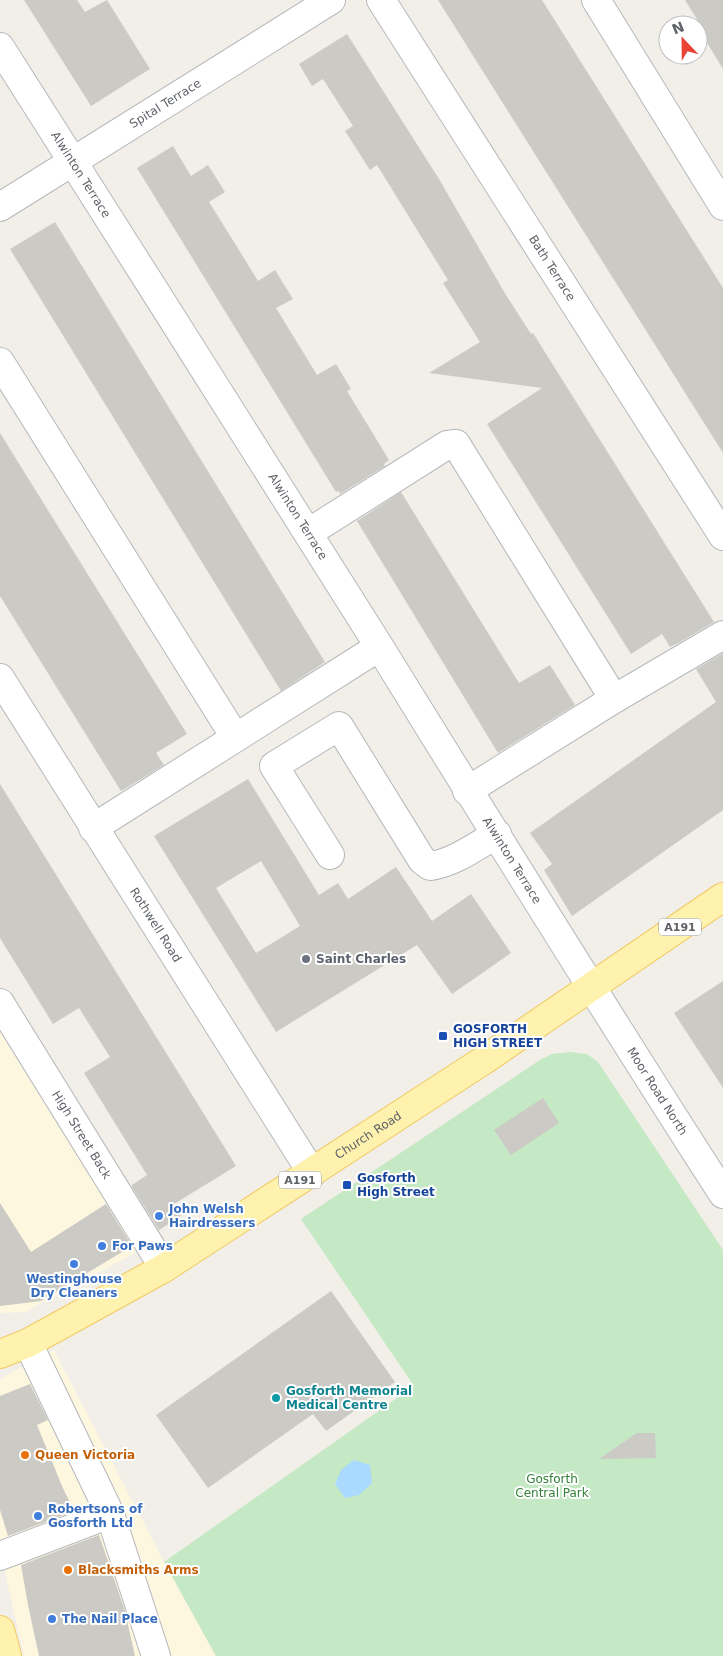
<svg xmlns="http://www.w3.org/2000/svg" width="723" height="1656" viewBox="0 0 723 1656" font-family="'DejaVu Sans',sans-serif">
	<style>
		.commercial { fill: #fef7e0 }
		.green { fill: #c5e8c5 }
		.water { fill: #aadaff }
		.building { fill: #cccac5; fill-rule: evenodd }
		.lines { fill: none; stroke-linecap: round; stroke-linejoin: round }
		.minor-casing { stroke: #b5b8bc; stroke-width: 30 }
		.major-casing { stroke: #f2c960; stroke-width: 30 }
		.minor { stroke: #fff; stroke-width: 28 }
		.major { stroke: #fff2af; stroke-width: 28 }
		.worship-dot { fill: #6b7280; stroke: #fff; stroke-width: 2 }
		.transit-dot { fill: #1a4fb4; stroke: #fff; stroke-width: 2 }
		.shop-dot { fill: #3f7fe0; stroke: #fff; stroke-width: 2 }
		.culture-dot { fill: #0f9aa8; stroke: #fff; stroke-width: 2 }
		.food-dot { fill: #e8710a; stroke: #fff; stroke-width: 2 }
		.labels { text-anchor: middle; stroke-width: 4; stroke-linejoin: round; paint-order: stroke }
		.shield { fill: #fff; stroke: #8f9295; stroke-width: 1 }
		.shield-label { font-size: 11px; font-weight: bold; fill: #5f6368 }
		.street-label { font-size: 12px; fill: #5f6368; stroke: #fff }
		.worship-label { font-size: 12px; font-weight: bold; fill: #5b616d; stroke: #fff; text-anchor: start }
		.transit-label { font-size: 12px; font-weight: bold; fill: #164399; stroke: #fff; text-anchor: start }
		.shop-label { font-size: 12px; font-weight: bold; fill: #366cbe; stroke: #fff; text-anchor: start }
		.culture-label { font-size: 12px; font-weight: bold; fill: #0d838f; stroke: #fff; text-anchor: start }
		.food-label { font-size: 12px; font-weight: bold; fill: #c56008; stroke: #fff; text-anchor: start }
		.park-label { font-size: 12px; fill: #348238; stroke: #fff }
	</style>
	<rect width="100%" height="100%" fill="#f1efe8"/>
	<g class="commercial">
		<path d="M0,1025L142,1249L25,1312L0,1313Z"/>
		<path d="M54,1350L164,1562L216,1656H24L0,1551V1379Z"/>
	</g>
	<path class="green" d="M570,1052L587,1054L598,1062L723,1250V1656H216L164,1562L414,1386L301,1219L540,1060L552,1054Z"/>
	<path class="water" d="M354,1460L370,1465L372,1483L359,1495L345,1498L335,1484L341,1470Z"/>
	<g class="building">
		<path d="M24,0H77L85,12L107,0L150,69L91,106Z"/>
		<path d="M438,0H542L723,288V453Z"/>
		<path d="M685,0H723V69L698,28V21Z"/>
		<path d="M347,34L439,179L506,295L531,334L533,333L714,622L680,642L670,647L662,634L631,654L487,424L542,388L429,373L480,342L443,283L448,280L377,165L370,170L345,131L353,126L323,79L312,86L299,64Z"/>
		<path d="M173,146L191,176L208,165L225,192L209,202L234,242L258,281L275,270L293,299L276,308L317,375L336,364L351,389L347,391L389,460L384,464L385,466L340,494L339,491L336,492L137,168Z"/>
		<path d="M55,222L325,662L281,691L10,249Z"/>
		<path d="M0,433L187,734L156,753L164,765L121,791L0,596Z"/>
		<path d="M401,492L519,683L550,665L575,705L498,753L357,521Z"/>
		<path d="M723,653V810L572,916L544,870L552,864L530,833L716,702L696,669Z"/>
		<path d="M248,779L319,895L338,883L348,899L396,867L432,921L471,894L511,953L452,994L417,945L276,1032L154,836ZM261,861L300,926L256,953L216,888Z"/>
		<path d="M0,784L236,1166L174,1204L181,1216L159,1230L132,1187V1185L147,1175L84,1073L110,1057L79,1008L53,1024L0,938Z"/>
		<path d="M723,981V1088L674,1013Z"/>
		<path d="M543,1098L559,1123L511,1155L494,1130Z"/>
		<path d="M0,1203L31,1252L106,1204L132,1246L41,1301L0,1306Z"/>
		<path d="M331,1291L395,1382L326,1431L313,1414L208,1488L156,1415Z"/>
		<path d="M30,1384L48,1420L37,1425L62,1486L74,1511L8,1536L0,1510V1396Z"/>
		<path d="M637,1433H655L656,1458L599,1459Z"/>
		<path d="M99,1535L125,1611L135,1656H39L28,1605L21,1565Z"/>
	</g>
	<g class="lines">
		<g class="minor-casing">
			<g id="minor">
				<path id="s1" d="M381,0L723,536"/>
				<path d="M596,0L723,206"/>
				<path id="s2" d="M0,47C126,247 254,445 379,646C493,830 606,1013 723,1194"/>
				<path id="s3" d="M0,207L331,0"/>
				<path d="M0,362L235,737"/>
				<path d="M308,533L447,445L456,444L614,699"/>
				<path id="s4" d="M0,678L312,1173"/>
				<path d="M467,791L614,699L723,635"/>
				<path d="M93,828L379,647"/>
				<path d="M330,855L274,766L339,726L422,860L430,866C454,863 476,846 497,834"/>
				<path id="s5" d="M0,1003L164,1268"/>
				<path d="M28,1343L110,1514L156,1656"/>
				<path d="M0,1556L110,1514"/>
			</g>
		</g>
		<g class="major-casing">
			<g id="major">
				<path id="s6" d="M0,1354L28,1343L164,1268L484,1060L723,897"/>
				<path d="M0,1630L7,1656"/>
			</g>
		</g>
		<use href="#minor" class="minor"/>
		<use href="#major" class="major"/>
	</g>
	<circle class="worship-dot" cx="306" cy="959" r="5"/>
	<g class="transit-dot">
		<rect x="438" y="1031" width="10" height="10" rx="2.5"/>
		<rect x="342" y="1180" width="10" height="10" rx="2.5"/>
	</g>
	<g class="shop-dot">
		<circle cx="159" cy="1216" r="5"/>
		<circle cx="102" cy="1246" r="5"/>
		<circle cx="74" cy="1264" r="5"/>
		<circle cx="38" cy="1516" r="5"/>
		<circle cx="52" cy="1619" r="5"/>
	</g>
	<circle class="culture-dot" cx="276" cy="1398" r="5"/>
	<g class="food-dot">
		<circle cx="25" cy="1455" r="5"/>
		<circle cx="68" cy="1570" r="5"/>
	</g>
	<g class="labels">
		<g class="shield">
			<rect x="659" y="918.5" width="42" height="17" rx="4"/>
			<rect x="279" y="1171.5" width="42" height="17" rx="4"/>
		</g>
		<g class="shield-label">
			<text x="680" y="931">A191</text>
			<text x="300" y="1184">A191</text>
		</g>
		<g class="street-label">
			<text dy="4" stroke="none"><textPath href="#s3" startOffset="195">Spital Terrace</textPath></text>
			<text dy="4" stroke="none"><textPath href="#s2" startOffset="151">Alwinton Terrace</textPath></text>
			<text dy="4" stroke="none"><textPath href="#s1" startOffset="318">Bath Terrace</textPath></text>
			<text dy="4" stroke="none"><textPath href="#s2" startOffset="556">Alwinton Terrace</textPath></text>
			<text dy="4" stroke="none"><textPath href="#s2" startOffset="961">Alwinton Terrace</textPath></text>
			<text dy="4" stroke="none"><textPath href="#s4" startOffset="292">Rothwell Road</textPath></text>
			<text dy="4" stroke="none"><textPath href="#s2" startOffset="1234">Moor Road North</textPath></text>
			<text dy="4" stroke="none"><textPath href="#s5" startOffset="155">High Street Back</textPath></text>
			<text dy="4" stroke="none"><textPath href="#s6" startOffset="429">Church Road</textPath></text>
		</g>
		<g class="worship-label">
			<text x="316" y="963">Saint Charles</text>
		</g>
		<g class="transit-label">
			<text x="453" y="1033">GOSFORTH<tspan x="453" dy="14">HIGH STREET</tspan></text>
			<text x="357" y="1182">Gosforth<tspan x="357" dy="14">High Street</tspan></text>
		</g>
		<g class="shop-label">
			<text x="169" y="1213">John Welsh<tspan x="169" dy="14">Hairdressers</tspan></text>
			<text x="112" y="1250">For Paws</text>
			<text x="74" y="1283" text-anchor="middle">Westinghouse<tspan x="74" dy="14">Dry Cleaners</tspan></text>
			<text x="48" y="1513">Robertsons of<tspan x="48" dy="14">Gosforth Ltd</tspan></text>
			<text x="62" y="1623">The Nail Place</text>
		</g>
		<g class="culture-label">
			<text x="286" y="1395">Gosforth Memorial<tspan x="286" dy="14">Medical Centre</tspan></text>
		</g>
		<g class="food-label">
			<text x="35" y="1459">Queen Victoria</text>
			<text x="78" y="1574">Blacksmiths Arms</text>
		</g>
		<g class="park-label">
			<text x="552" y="1483">Gosforth<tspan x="552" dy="14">Central Park</tspan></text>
		</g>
	</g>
	<g transform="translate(683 40) rotate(338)"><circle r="24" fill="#ffffff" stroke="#bfc1c3"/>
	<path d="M0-4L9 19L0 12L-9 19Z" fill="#ea4335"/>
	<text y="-8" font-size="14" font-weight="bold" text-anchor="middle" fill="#5f6368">N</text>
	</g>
</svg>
